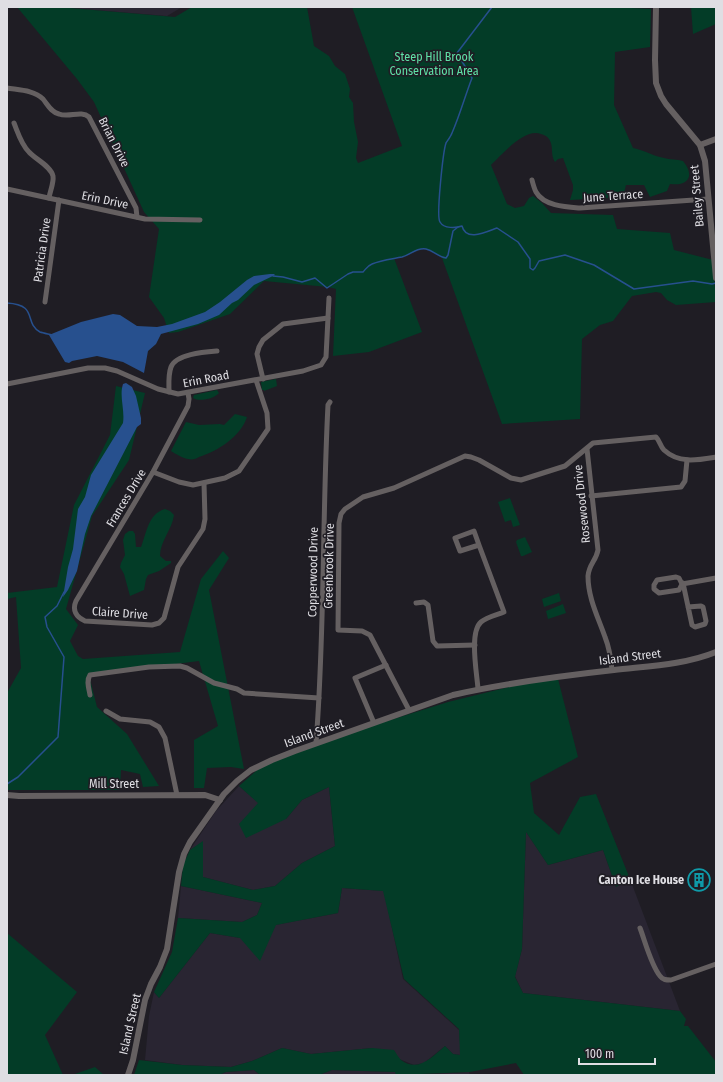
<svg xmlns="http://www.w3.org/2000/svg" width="723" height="1082" viewBox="0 0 723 1082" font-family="'Fira Sans Condensed',sans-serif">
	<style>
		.built { fill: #292532 }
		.green { fill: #033c27 }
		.water { fill: #27508e }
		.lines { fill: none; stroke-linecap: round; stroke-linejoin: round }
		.stream { stroke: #27508e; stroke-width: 1.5 }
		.minor { stroke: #656061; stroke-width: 5 }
		.tertiary { stroke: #656061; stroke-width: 6 }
		.labels { text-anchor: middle; stroke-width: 3.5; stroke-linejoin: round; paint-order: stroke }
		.park-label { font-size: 12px; fill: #5fe1a7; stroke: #1f1d24 }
		.street-label { font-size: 12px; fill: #dfdee3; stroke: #1f1d24 }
		.poi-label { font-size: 12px; font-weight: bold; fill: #dfdee3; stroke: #1f1d24; text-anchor: end }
	</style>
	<rect width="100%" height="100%" fill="#1f1d24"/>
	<g class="built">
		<path d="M69,7H182L167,16L70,8Z"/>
		<path d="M239,786L259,803L286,819L302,800L329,787L335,846L302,863L275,886L253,890L203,877V842L190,850L216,811Z"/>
		<path d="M526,832L548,865L603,850L616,887L630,879L680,1011L523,993L515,976L522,949Z"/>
		<path d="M181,886L262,903L257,915L242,922L178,918Z"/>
		<path d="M342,888L384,891L403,979L459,1030L461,1055L453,1054L445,1046L424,1063L414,1065L372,1048L311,1054L282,1048L252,1061L231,1067L182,1065L145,1060L149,1016L154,992L159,998L210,933L240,938L275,925L338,913Z"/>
		<path d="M254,1070L260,1075H219L226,1072Z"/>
		<path d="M332,1070L396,1072V1075H319Z"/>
		<path d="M469,1072L470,1075H418Z"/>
	</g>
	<g class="green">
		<path d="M17,7H69L70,8L175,17L192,7H307L314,46L329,56L335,66L345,74L350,89L349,97L353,103L354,122L358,142L356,158L358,163L402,146L352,7H631L632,8L651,9L650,47L615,52L614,105L633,148C644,150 653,156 664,158C670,160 677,159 683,161C688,167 694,178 683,183C679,185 674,184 670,184L667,191L650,197L644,185H626L623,197L570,200L573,190V185L563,158L558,159L555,162C550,155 554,146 549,139C547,136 544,135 541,134C524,128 503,154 491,165L507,204L515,208L524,206L529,198L533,196L542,203L551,213L613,215L617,229L670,233L674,250L713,260L716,302L676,305L667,300L661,293L656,292L632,296L613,321L600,325L582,339L580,419L502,424L442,258L432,251L424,249L418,250L402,257L394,258L422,332L369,352L333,356L336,289L328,287L264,281L230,314L178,332L169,333L164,318L149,297L159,229L144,212L94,102L77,79Z"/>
		<path d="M691,7H716V24L693,34Z"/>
		<path d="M276,379L277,386L264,391V390H262L261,382Z"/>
		<path d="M116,386L145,393L129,460L92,516L66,609L78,625L70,641L78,656L83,659L180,652L201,579L223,551L229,558L209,590L244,769L231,767L207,768L204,788H194V740L218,726L199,661L89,675L97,707L127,734L159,786L143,787L140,774L121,770L120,790H7V693L21,668L16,597L7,599V593L57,587L74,505L110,435Z"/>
		<path d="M217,390L219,393C214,399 199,402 193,398L194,395Z"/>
		<path d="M235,414L247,417C241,436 218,451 199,457C196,459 192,460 188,459C182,458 176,454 171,451L186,422L199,425L220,424L224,425Z"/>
		<path d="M510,498L520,525L513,527L511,520L505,522L498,502Z"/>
		<path d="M165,509L170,511L174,515C172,530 160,541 160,556L166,561H171V563L159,571L148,575L146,579L144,590L130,596L124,574L120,567L121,563L125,555L123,540L125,534L129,531H133L135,534L136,547H141C147,532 148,514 165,509Z"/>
		<path d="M525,537L532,552L523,556H521L516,542L517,540Z"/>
		<path d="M559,593L561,601L544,607L542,599Z"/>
		<path d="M563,604L566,613L548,619L546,611Z"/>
		<path d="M557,675L578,757L530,783L534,813L559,835L580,797L596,794L630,879L616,887L603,850L548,865L526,832L522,949L515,977L523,993L680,1011L686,1019L684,1026H688L716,1062V1075H524L516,1063L470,1072L396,1075L395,1072L332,1070L319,1075H260L254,1070L226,1072L219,1075H134L139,1060L182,1065L231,1067L252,1061L282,1048L311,1054L372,1048L394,1050C396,1053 399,1058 401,1060C418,1073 432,1057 445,1046L453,1054L460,1055L459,1029L404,979L383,891L342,888L338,913L276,925L260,961L240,938L210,933L159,998L154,992L172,952L178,918L242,922L257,915L262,903L181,886L183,865L190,850L203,841V877L253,890L275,886L302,863L335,846L329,787L302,800L286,819L246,838L239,824L258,803L239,786L272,757L448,702Z"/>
		<path d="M7,933L77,992L45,1035L63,1075H7Z"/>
		<path d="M95,1067L104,1075H72Z"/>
	</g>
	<g class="water">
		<path d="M270,274H274L275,275L254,285L238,300L232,303L219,315L198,324L161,334L156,344L148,351L144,373L123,362L97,356L72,361L69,363L65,362L49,335L81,322L113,314L120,315L137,326L157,327L172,324L205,312L220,302L247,280L254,276Z"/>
		<path d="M126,383L132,387L136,396L141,418V424L137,427L91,516L85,534L77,571L68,590L63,597L68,567L73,549L78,509L85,497L91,475L123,423C125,410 119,396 123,384Z"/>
	</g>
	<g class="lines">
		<g class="stream">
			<path d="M492,7L457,53L472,78C465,96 460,115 452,133C451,136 448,140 446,143C443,152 436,217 440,222C444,229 456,228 462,226C466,242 486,232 497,228L518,242L530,259V268L533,270L535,268L539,261L565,255L594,265L634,289L693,281L712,284L716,283"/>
			<path d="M273,276L283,277L302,282L315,278L327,288L348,274L353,272H363C366,269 367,266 372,264C381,260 392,259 402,257C410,255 417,247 426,249C434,251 438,257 446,258L448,255L453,231L458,227"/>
			<path d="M7,303C39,305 23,322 40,332C43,333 48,334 52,335"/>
			<path d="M7,784L18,777L58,737L64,657L47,627L45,617L57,606L64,592"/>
		</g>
		<g class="minor">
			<path d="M7,88C19,90 34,90 43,99C48,105 51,112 59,114C69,118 81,110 89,117L136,208L137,217"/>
			<path d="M14,123C18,133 21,144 29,152C35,159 51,166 53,176C54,183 50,191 49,198"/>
			<path d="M532,180C533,184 534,188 536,192C544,206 566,207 580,208L708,199"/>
			<path d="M7,189L145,219L200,220"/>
			<path d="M45,302L59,200"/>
			<path d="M263,379L257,354L259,347L263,340L283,324L328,318"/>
			<path d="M7,384L88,368H105L117,371L158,389L178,394L303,371L321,365L326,357L329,298"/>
			<path d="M169,392C169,385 168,375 171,367C176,354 204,352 217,351"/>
			<path d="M188,393L189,399L188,406L153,472L76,601C72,610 76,617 85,621L152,625L159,623L164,618L178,567L203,529L205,519L204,483"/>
			<path d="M587,449L598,550C596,561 589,564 588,576C588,598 598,617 605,637C609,647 611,659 612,670"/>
			<path d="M153,472L179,482L193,485L225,478L239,471L268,429L267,413L256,380"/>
			<path d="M591,496L681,487L685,481L687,460"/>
			<path d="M676,577L679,578L682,584L679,590L659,593L654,589V585L657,580Z"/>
			<path d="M683,583L692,625L695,627L705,624L706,621L703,607L701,606L688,607"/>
			<path d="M682,584L716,578"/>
			<path d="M416,603L424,602L428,605L433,641L437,646L475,645"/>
			<path d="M478,689C477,674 469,632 481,622C487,617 497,615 504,612L479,545L460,551L455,538L474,531L479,545"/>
			<path d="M90,695C89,689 86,681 90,675L149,667L180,666L187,668L214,683L237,689L244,693L319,698"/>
			<path d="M409,710L370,635L362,631L338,630L339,523L341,514L345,509L363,497L394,488L465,456L471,457L479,460L511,478L521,480L565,466L593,443L656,437C660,441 660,446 664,450C679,464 698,460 716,457"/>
			<path d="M106,711L120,719L150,722L159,727L165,738L177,795"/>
			<path d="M374,723L355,678L386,665"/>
			<path d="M316,743C325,631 322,518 328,405L330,402"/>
			<path d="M640,928C645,941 651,965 660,976C663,980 666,980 671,980L716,964"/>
		</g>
		<g class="tertiary">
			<path d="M656,7L655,60L656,83L661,96L666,104L700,145L705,161L716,278"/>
			<path d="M700,145L716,139"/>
			<path d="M7,795L19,796L205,795L220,800"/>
			<path d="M128,1075L133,1060L145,1000L151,984L160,967L167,949L179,872L184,854L190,842L224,794L237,781L251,770L272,760L295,751L453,695C506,683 560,676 614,670C648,666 684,665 716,652"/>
		</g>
	</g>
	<defs>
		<g id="building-ring" transform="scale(1.15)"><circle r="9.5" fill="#1f1d24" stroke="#0f9aa8" stroke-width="1.5"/><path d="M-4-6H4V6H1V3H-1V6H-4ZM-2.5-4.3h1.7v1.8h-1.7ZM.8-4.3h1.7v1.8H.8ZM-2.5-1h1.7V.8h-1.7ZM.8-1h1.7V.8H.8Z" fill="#0f9aa8"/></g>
	</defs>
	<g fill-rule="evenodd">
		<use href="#building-ring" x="699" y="880"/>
	</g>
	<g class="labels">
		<g class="park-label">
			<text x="434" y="61">Steep Hill Brook<tspan x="434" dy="14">Conservation Area</tspan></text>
		</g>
		<g class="street-label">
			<text transform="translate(114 142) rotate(63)" y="4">Brian Drive</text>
			<text transform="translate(613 196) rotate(-4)" y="4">June Terrace</text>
			<text transform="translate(697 196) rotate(-95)" y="4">Bailey Street</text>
			<text transform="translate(105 200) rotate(12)" y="4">Erin Drive</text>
			<text transform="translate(42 250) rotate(-82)" y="4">Patricia Drive</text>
			<text transform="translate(206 379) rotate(-11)" y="4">Erin Road</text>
			<text transform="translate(126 498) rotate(-59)" y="4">Frances Drive</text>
			<text transform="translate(582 504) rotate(-96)" y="4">Rosewood Drive</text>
			<text transform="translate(329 566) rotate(-89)" y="4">Greenbrook Drive</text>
			<text transform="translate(313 572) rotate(-89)" y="4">Copperwood Drive</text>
			<text transform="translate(120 613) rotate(4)" y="4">Claire Drive</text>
			<text transform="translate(630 657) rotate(-7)" y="4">Island Street</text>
			<text transform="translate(314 733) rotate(-20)" y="4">Island Street</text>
			<text x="114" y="788">Mill Street</text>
			<text transform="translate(130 1024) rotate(-77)" y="4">Island Street</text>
		</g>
		<g class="poi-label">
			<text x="684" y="884">Canton Ice House</text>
		</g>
	</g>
	<rect width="723" height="1082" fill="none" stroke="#dfdee3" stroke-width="16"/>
	<path d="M579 1058v6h76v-6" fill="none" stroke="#dfdee3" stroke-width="2"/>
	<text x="585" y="1058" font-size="12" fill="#dfdee3" stroke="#1f1d24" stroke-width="3" paint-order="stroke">100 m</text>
</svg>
